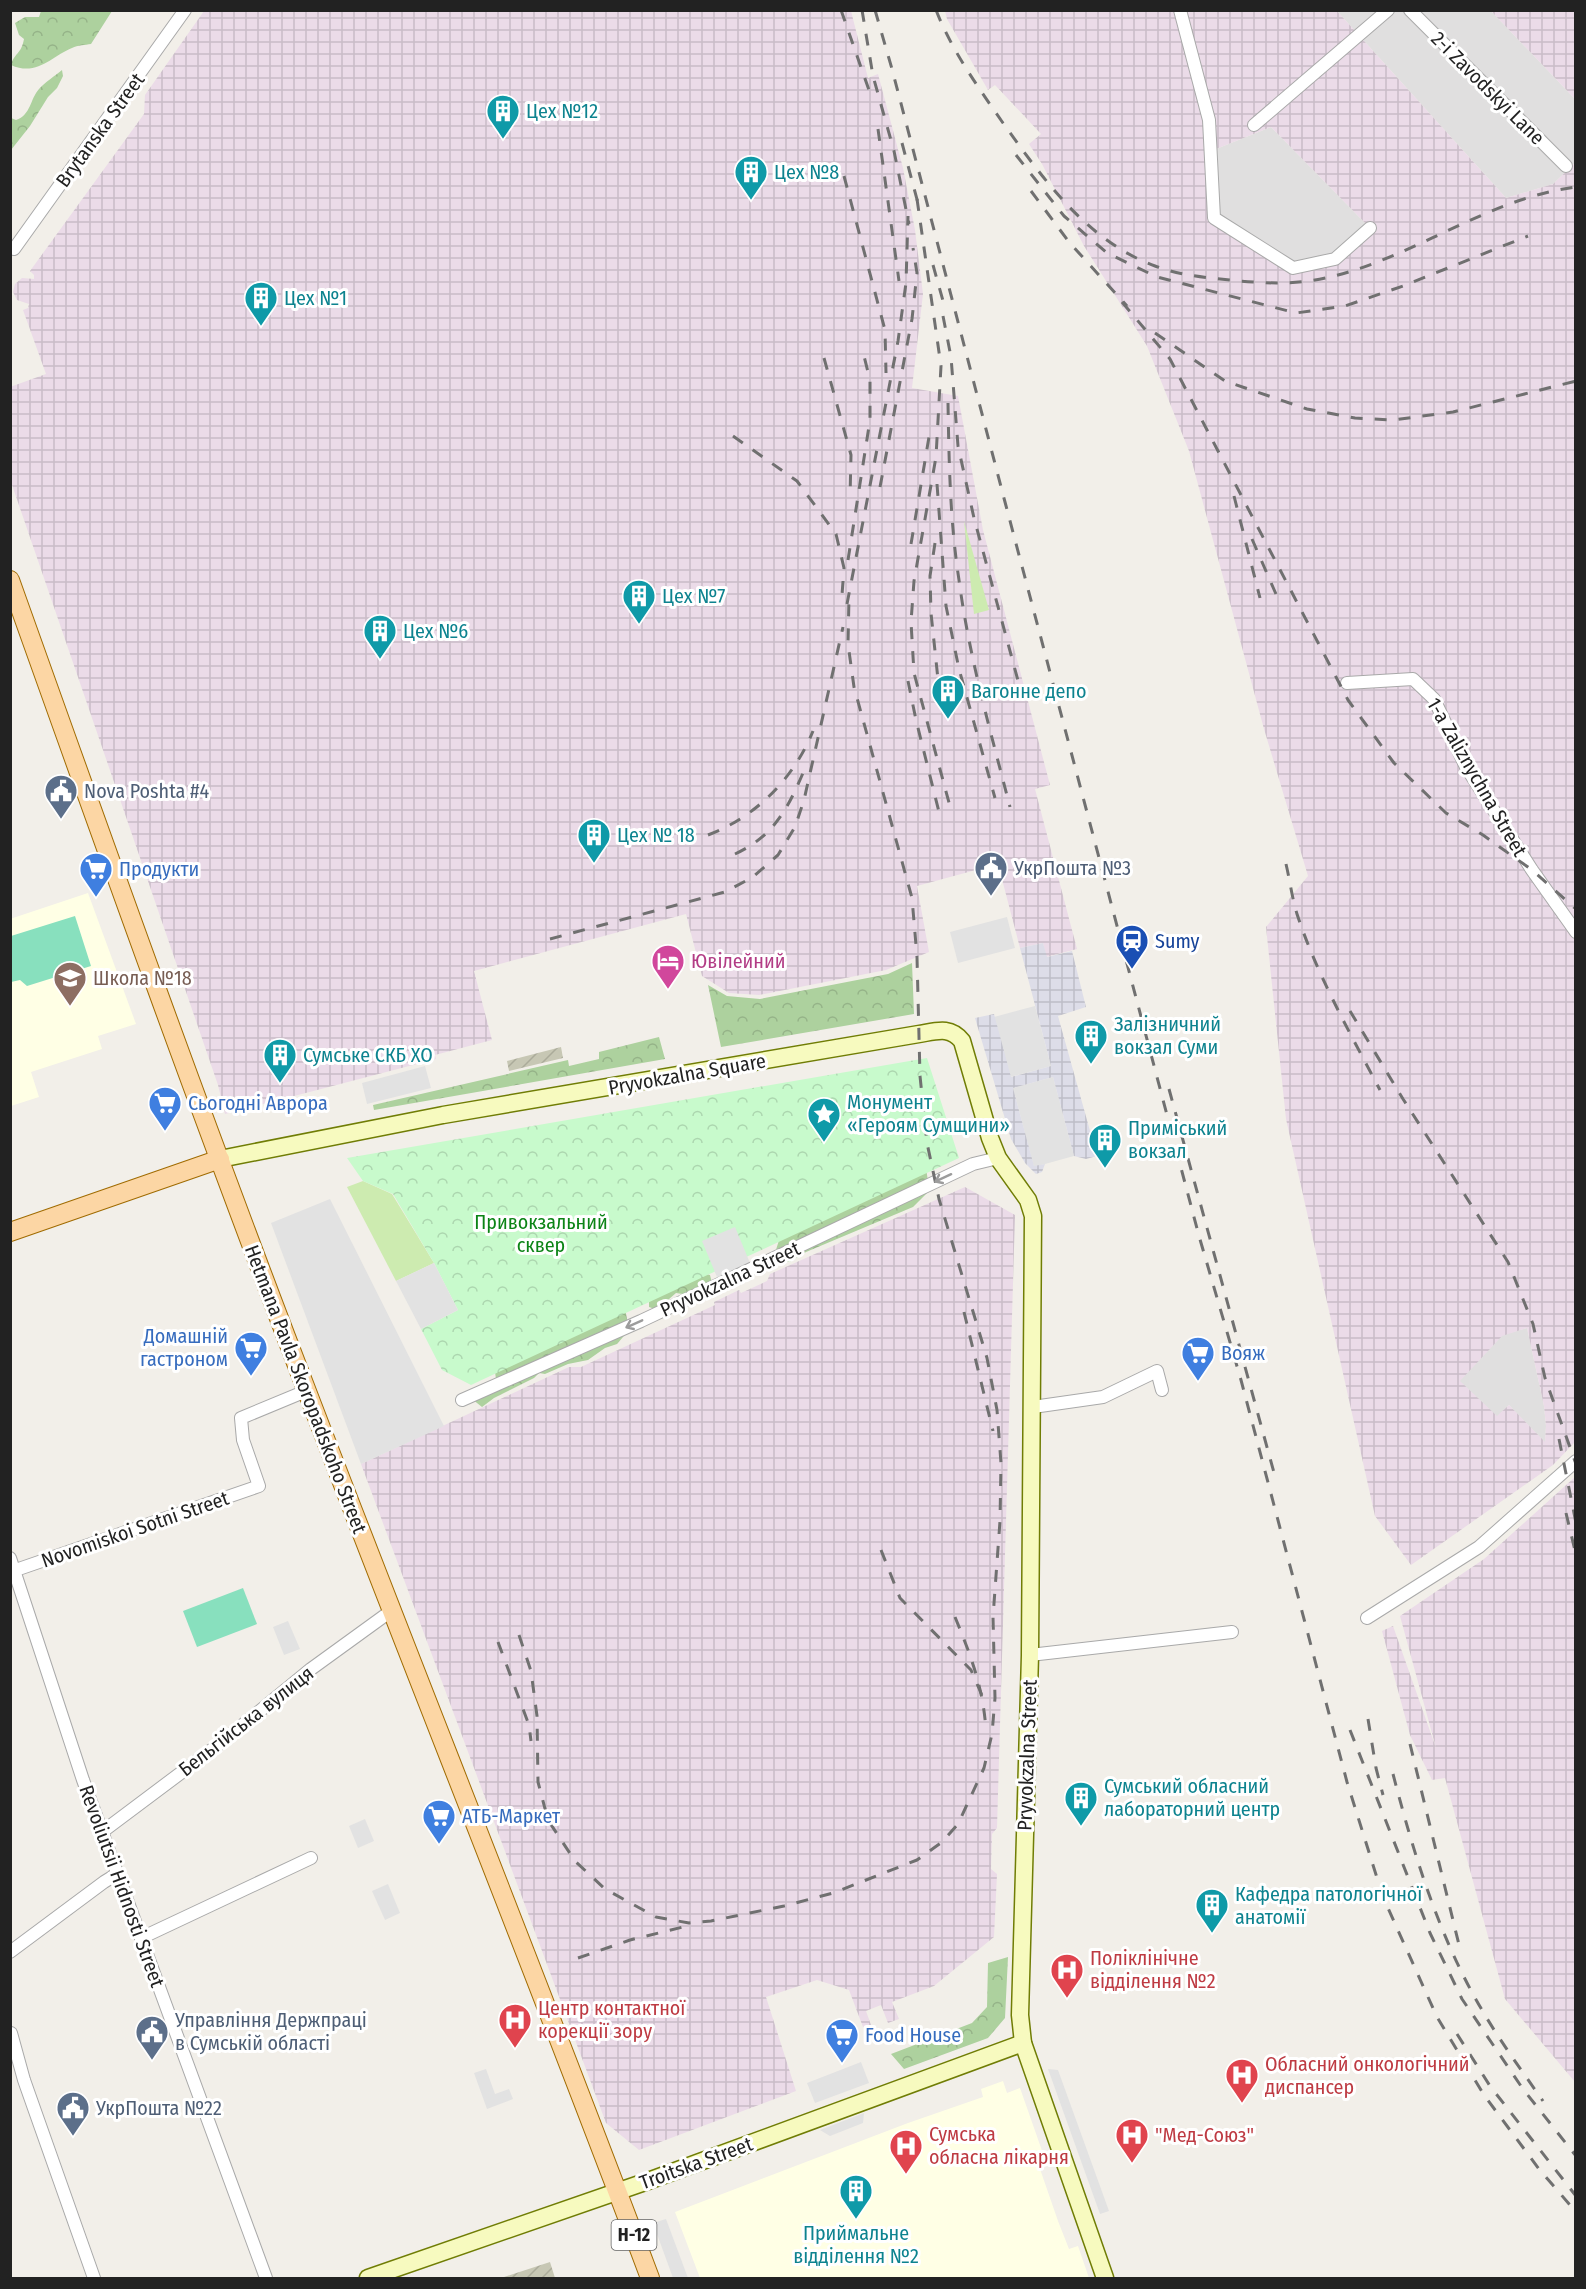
<svg xmlns="http://www.w3.org/2000/svg" width="1586" height="2289" viewBox="0 0 1586 2289" font-family="'Fira Sans Condensed',sans-serif">
	<style>
		.residential { fill: #e0dfdf }
		.industrial { fill: url(#industrial-grid); fill-rule: evenodd }
		.education { fill: #ffffe5 }
		.construction { fill: url(#construction-furrows) }
		.grass { fill: #cdebb0 }
		.forest { fill: url(#forest-crowns) }
		.park { fill: url(#park-crowns) }
		.pitch { fill: #88e0be }
		.parking { fill: #e2e2e2 }
		.plaza { fill: url(#plaza-grid) }
		.lines { fill: none; stroke-linecap: round; stroke-linejoin: round }
		.street-casing { stroke: #a9a9a9; stroke-width: 14 }
		.secondary-casing { stroke: #707d05; stroke-width: 19 }
		.primary-casing { stroke: #a06b00; stroke-width: 20 }
		.street { stroke: #fff; stroke-width: 12 }
		.secondary { stroke: #f7fabf; stroke-width: 16 }
		.primary { stroke: #fcd6a4; stroke-width: 18 }
		.rail { stroke: #707070; stroke-width: 3; stroke-dasharray: 12 12; stroke-linecap: butt }
		.oneway { stroke: #9c9c9c }
		.labels { text-anchor: middle; stroke-width: 6; stroke-linejoin: round; paint-order: stroke }
		.shield { fill: #fff; stroke: #646464; stroke-width: 1.5 }
		.shield-label { font-size: 18px; font-weight: bold; fill: #222 }
		.street-label { font-size: 20px; fill: #222; stroke: #fff }
		.culture-label { font-size: 20px; fill: #0d838f; stroke: #fff; text-anchor: start }
		.service-label { font-size: 20px; fill: #4e5e75; stroke: #fff; text-anchor: start }
		.shop-label { font-size: 20px; fill: #366cbe; stroke: #fff; text-anchor: start }
		.transit-label { font-size: 20px; fill: #164399; stroke: #fff; text-anchor: start }
		.hotel-label { font-size: 20px; fill: #b23c85; stroke: #fff; text-anchor: start }
		.education-label { font-size: 20px; fill: #785e54; stroke: #fff; text-anchor: start }
		.park-label { font-size: 20px; fill: #0c8416; stroke: #fff }
		.health-label { font-size: 20px; fill: #be3a42; stroke: #fff; text-anchor: start }
	</style>
	<defs>
		<pattern id="industrial-grid" width="8" height="8" patternUnits="userSpaceOnUse" patternTransform="scale(1.5)"><rect width="8" height="8" fill="#ebdbe8"/><path d="M0 4h8M4 0v8" fill="none" stroke="#c9bcc7"/></pattern>
		<pattern id="construction-furrows" width="10" height="10" patternUnits="userSpaceOnUse" patternTransform="scale(1.5)"><rect width="10" height="10" fill="#c7c7b4"/><path d="M-1 1l2-2M0 10L10 0M9 11l2-2" fill="none" stroke="#abab9a"/></pattern>
		<pattern id="forest-crowns" width="20" height="18" patternUnits="userSpaceOnUse" patternTransform="scale(1.5)"><rect width="20" height="18" fill="#add19e"/><path d="M2 6a3 3 0 1 1 6 0M12 15a3 3 0 1 1 6 0" fill="none" stroke="#95b388"/></pattern>
		<pattern id="park-crowns" width="20" height="18" patternUnits="userSpaceOnUse" patternTransform="scale(1.5)"><rect width="20" height="18" fill="#c8facc"/><path d="M2 6a3 3 0 1 1 6 0M12 15a3 3 0 1 1 6 0" fill="none" stroke="#acd6af"/></pattern>
		<pattern id="plaza-grid" width="8" height="8" patternUnits="userSpaceOnUse" patternTransform="scale(1.5)"><rect width="8" height="8" fill="#dddde8"/><path d="M0 4h8M4 0v8" fill="none" stroke="#bdbdc7"/></pattern>
	</defs>
	<rect width="100%" height="100%" fill="#f2efe9"/>
	<g class="residential">
		<path d="M1337,11H1491L1575,99V163L1553,184L1506,198Z"/>
		<path d="M1271,127L1370,228L1335,259L1293,268L1214,218L1211,151Z"/>
		<path d="M1527,1328L1544,1406L1546,1426L1545,1443L1509,1405L1497,1417L1459,1381L1502,1335Z"/>
	</g>
	<g class="industrial">
		<path d="M204,11H851L868,78L878,74L903,168L915,230L923,294L912,388L958,396L983,530L1050,785L1035,789L1077,949L1046,957L1043,943L1020,948L998,864L917,886L929,952L886,970L759,995L729,993L702,976L686,914L474,971L492,1040L435,1055L436,1059L225,1114L218,1085L11,482L10,387L46,374L23,310L28,308L29,304L17,300L13,292L15,284L22,278L34,279V275L30,271L144,114L145,95Z"/>
		<path d="M945,11H1337L1506,198L1553,184L1575,163V1442L1553,1465L1411,1565L1375,1516L1286,1119L1266,927L1308,876L1264,729L1189,451L1147,346L1084,246L1042,164L1029,144L1041,134L995,85L988,90L947,19ZM1271,127L1369,227L1335,259L1293,268L1214,218L1211,151ZM1527,1328L1544,1406L1546,1426L1545,1442L1509,1405L1497,1416L1460,1381L1502,1336Z"/>
		<path d="M1491,11H1575V99Z"/>
		<path d="M965,1187L1015,1215L997,1828L992,1834L991,1869L997,1874L994,1937L934,1986L892,2002L899,2019L888,2023L881,2005L866,2011L871,2025L863,2027L849,1990L817,1980L766,1997L796,2091L639,2150L606,2123L361,1464L569,1367H581L715,1305L714,1302L739,1290L741,1293L767,1281L770,1274Z"/>
		<path d="M1575,1477V2082L1505,1999L1445,1778L1432,1780L1410,1735L1382,1631L1393,1626L1436,1748L1400,1616L1484,1559Z"/>
	</g>
	<g class="education">
		<path d="M88,893L136,1024L98,1036L102,1049L31,1072L39,1097L11,1106L10,919Z"/>
		<path d="M1003,2081L1007,2093L1020,2088L1047,2165L1040,2169L1058,2221L1069,2249L1078,2246L1089,2278H700L675,2212L908,2123L983,2097L981,2089Z"/>
	</g>
	<g class="construction">
		<path d="M561,1047L563,1058L509,1071L507,1061Z"/>
		<path d="M550,2262L555,2278H504V2277Z"/>
	</g>
	<g class="grass">
		<path d="M964,521L989,610L974,614Z"/>
		<path d="M363,1181L392,1194L434,1263L396,1281L347,1187Z"/>
	</g>
	<g class="forest">
		<path d="M41,11V10L112,11L91,44C85,45 78,45 72,48C52,56 37,77 11,65C14,53 21,55 24,39L19,35L15,23L25,17H39Z"/>
		<path d="M62,70L63,76L57,88L48,97L30,126L11,150V118L16,120C31,115 30,99 39,89C45,82 55,76 62,70Z"/>
		<path d="M912,963L914,1014L721,1047L708,985L727,996L760,999L888,974Z"/>
		<path d="M659,1037L665,1059L374,1110L373,1105L568,1060L569,1066L599,1059V1052Z"/>
		<path d="M926,1168L929,1188L927,1193L913,1207L806,1252L790,1262H777L774,1256L781,1234Z"/>
		<path d="M697,1271L710,1275L712,1283L689,1295L676,1293L661,1306L655,1309L649,1307V1299Z"/>
		<path d="M621,1286L629,1330L617,1344L605,1348L588,1360L568,1364L545,1374L539,1373L534,1378L494,1398L482,1407L472,1399L496,1379L494,1365Z"/>
		<path d="M1008,1957L1005,2018L988,2038L904,2069L891,2054L972,2023L987,2007L988,1963Z"/>
	</g>
	<path class="park" d="M927,1058L959,1158L471,1385L442,1370L421,1329L458,1310L434,1263L393,1194L363,1181L347,1158Z"/>
	<g class="pitch">
		<path d="M75,916L91,966L27,986L20,980L11,982V936Z"/>
		<path d="M243,1588L257,1624L197,1647L183,1611Z"/>
	</g>
	<g class="parking">
		<path d="M1007,917L1015,948L958,963L950,932Z"/>
		<path d="M1035,1006L1051,1066L1010,1077L994,1017Z"/>
		<path d="M425,1066L431,1088L367,1104L362,1083Z"/>
		<path d="M1053,1077L1074,1156L1034,1167L1013,1088Z"/>
		<path d="M330,1199L444,1426L361,1464L271,1223Z"/>
		<path d="M735,1227L750,1263L717,1277L702,1241Z"/>
		<path d="M434,1263L458,1310L421,1329L396,1281Z"/>
		<path d="M288,1621L300,1649L284,1655L273,1627Z"/>
		<path d="M365,1819L374,1841L358,1848L349,1826Z"/>
		<path d="M388,1884L400,1913L385,1920L372,1891Z"/>
		<path d="M861,2062L869,2083L815,2103L807,2083Z"/>
		<path d="M486,2069L495,2094L509,2089L513,2099L487,2109L474,2073Z"/>
		<path d="M1048,2069L1058,2070L1109,2211L1100,2214Z"/>
		<path d="M864,2113L863,2123L830,2136L820,2130Z"/>
		<path d="M666,2219L688,2278H673L653,2223Z"/>
	</g>
	<path class="plaza" d="M1043,943L1047,957L1072,951L1086,1007L1058,1016L1097,1156L1086,1159L1074,1156L1053,1077L1013,1088L1034,1166L1045,1164L1042,1172L1036,1174L1025,1163L1011,1139L975,1018L994,1014L1011,1077L1051,1066L1020,948Z"/>
	<g class="lines">
		<g class="street-casing">
			<g id="street">
				<path d="M1180,10L1209,120L1214,218L1293,268L1335,259L1370,228"/>
				<path d="M1410,10L1566,166"/>
				<path d="M1254,125L1388,10"/>
				<path d="M14,249L185,10"/>
				<path d="M1347,683L1413,679L1434,699L1466,767L1532,870L1576,932"/>
				<path d="M462,1400L641,1321L973,1164L998,1158"/>
				<path d="M1033,1407L1103,1397L1157,1371L1162,1390"/>
				<path d="M10,1558L83,1780L266,2278"/>
				<path d="M10,1572L259,1486L243,1440L241,1418L306,1391"/>
				<path d="M1367,1618L1479,1547L1576,1461"/>
				<path d="M1030,1655L1232,1632"/>
				<path d="M102,1832L222,1742L311,1669L391,1611"/>
				<path d="M141,1938L311,1858"/>
				<path d="M10,1952L104,1882L117,1874"/>
				<path d="M11,2033L24,2080L94,2278"/>
			</g>
		</g>
		<g class="secondary-casing">
			<g id="secondary">
				<path d="M220,1159L443,1115L919,1034C937,1031 950,1026 962,1041L990,1138L998,1158L1028,1200L1033,1216L1030,1655L1020,2015L1023,2043L1105,2278"/>
				<path d="M368,2278L648,2181L1023,2043"/>
			</g>
		</g>
		<g class="primary-casing">
			<g id="primary">
				<path d="M10,580C107,852 204,1124 308,1394C421,1689 539,1982 650,2278"/>
				<path d="M10,1232L220,1159"/>
			</g>
		</g>
		<use href="#street" class="street"/>
		<use href="#secondary" class="secondary"/>
		<use href="#primary" class="primary"/>
		<g class="rail">
			<path d="M841,10L870,93"/>
			<path d="M862,10L873,76L894,151L909,224"/>
			<path d="M875,10L892,69L1005,502L1199,1236L1241,1380L1347,1782L1383,1897L1437,2017L1484,2095L1539,2169L1576,2212"/>
			<path d="M936,10C952,51 978,87 1003,123C1044,180 1087,241 1155,266C1179,275 1206,278 1231,280C1266,284 1300,285 1334,276C1418,255 1489,198 1576,187"/>
			<path d="M878,129L899,281"/>
			<path d="M902,143L919,207"/>
			<path d="M1016,155L1064,216L1107,253L1157,277L1296,313L1345,306L1403,286L1528,236"/>
			<path d="M844,176L885,330L886,373"/>
			<path d="M1031,191L1069,242L1127,306"/>
			<path d="M917,199L941,366L936,457L914,581L911,622L914,673L951,810"/>
			<path d="M933,265L945,308"/>
			<path d="M1122,302L1170,359L1348,700L1394,763L1446,813L1483,835L1532,870L1576,909"/>
			<path d="M943,316L951,357L958,446L974,518L1020,688"/>
			<path d="M1155,333L1225,381L1307,409L1355,418L1393,420L1453,412L1576,381"/>
			<path d="M824,358L851,455L850,498"/>
			<path d="M948,403C949,462 950,522 959,580C969,657 991,733 1010,807"/>
			<path d="M733,436L797,481L836,534L844,568L842,595"/>
			<path d="M937,484L946,606L959,669L995,798"/>
			<path d="M880,487L912,319L917,273L913,248"/>
			<path d="M1234,496L1260,598"/>
			<path d="M1252,539L1279,601"/>
			<path d="M935,543L930,576L931,613L939,689"/>
			<path d="M911,544L930,431"/>
			<path d="M848,560L870,420V380L862,348"/>
			<path d="M847,604L898,341L906,283L908,216"/>
			<path d="M908,681L916,720L940,816"/>
			<path d="M708,835C756,817 794,778 813,731"/>
			<path d="M735,854C776,835 789,806 806,766"/>
			<path d="M1286,864C1290,881 1292,898 1297,914C1317,975 1350,1033 1380,1090"/>
			<path d="M550,939L725,892L753,877L778,855L795,827L804,800L843,627"/>
			<path d="M1350,1011L1403,1099L1508,1262L1533,1324L1545,1378L1576,1464"/>
			<path d="M1169,1089L1276,1480"/>
			<path d="M964,1312L993,1431"/>
			<path d="M1559,1439L1576,1523"/>
			<path d="M1566,1513L1576,1555"/>
			<path d="M881,1550L900,1598L971,1670L984,1700"/>
			<path d="M955,1617C971,1656 983,1687 986,1730"/>
			<path d="M519,1635L531,1671L537,1716L538,1782L548,1820L575,1861L605,1889L656,1917L689,1923L711,1921L784,1906L833,1893L917,1860L942,1842L958,1824L984,1768L992,1734L995,1698L993,1617L1000,1521L1001,1463L997,1410L987,1358L939,1199L927,1143L920,1076L917,957L912,898L854,687L848,644L849,597"/>
			<path d="M498,1642L529,1725L531,1741"/>
			<path d="M1368,1719L1376,1768L1383,1795"/>
			<path d="M1350,1730L1430,1933L1462,1999L1523,2089L1576,2156"/>
			<path d="M1410,1744L1461,1953"/>
			<path d="M1393,1774C1414,1855 1439,1937 1482,2010C1500,2041 1522,2071 1543,2101"/>
			<path d="M578,1958L630,1940L687,1926"/>
			<path d="M1457,2034L1490,2086L1576,2196"/>
		</g>
	</g>
	<defs><path id="oneway-shaft" d="M-6 0H5M1.5-3L5.5 0L1.5 3" fill="none" stroke-width="1.6" stroke-linecap="round" stroke-linejoin="round" transform="scale(1.5)"/></defs>
	<g class="oneway">
		<use href="#oneway-shaft" transform="translate(943 1178) rotate(155)"/>
		<use href="#oneway-shaft" transform="translate(634 1324) rotate(156)"/>
	</g>
	<defs>
		<g id="building-pin" transform="scale(1.725)"><path d="M0 17L-7.5 6A9.5 9.5 0 1 1 7.5 6Z" fill="#0f9aa8" stroke="#fff"/><path d="M-4-6H4V6H1V3H-1V6H-4ZM-2.5-4.3h1.7v1.8h-1.7ZM.8-4.3h1.7v1.8H.8ZM-2.5-1h1.7V.8h-1.7ZM.8-1h1.7V.8H.8Z" fill="#fff"/></g>
		<g id="civic-pin" transform="scale(1.725)"><path d="M0 17L-7.5 6A9.5 9.5 0 1 1 7.5 6Z" fill="#5c6f8a" stroke="#fff"/><path d="M-.6-6.5H3V-4.5H.6V-3L4-1V1h2V6H-6V1h2V-1L-.6-3ZM-1.2 2.5V6h2.4V2.5Z" fill="#fff"/></g>
		<g id="supermarket-pin" transform="scale(1.725)"><path d="M0 17L-7.5 6A9.5 9.5 0 1 1 7.5 6Z" fill="#3f7fe0" stroke="#fff"/><path d="M-6-5.5h2.5l.6 2H6L4.5 2H-2.5L-4.4-4H-6ZM-1.5 3.2a1.3 1.3 0 1 0 .1 0ZM3 3.2a1.3 1.3 0 1 0 .1 0Z" fill="#fff"/></g>
		<g id="station-pin" transform="scale(1.725)"><path d="M0 17L-7.5 6A9.5 9.5 0 1 1 7.5 6Z" fill="#1a4fb4" stroke="#fff"/><path d="M-3-6H3Q5-6 5-4V2Q5 4 3 4L4.5 6H3L1.5 4h-3L-3 6H-4.5L-3 4Q-5 4-5 2V-4Q-5-6-3-6ZM-3.5-4v3h7v-3ZM-3.5 1v1.5H-2V1ZM2 1v1.5H3.5V1Z" fill="#fff"/></g>
		<g id="hotel-pin" transform="scale(1.725)"><path d="M0 17L-7.5 6A9.5 9.5 0 1 1 7.5 6Z" fill="#d1479c" stroke="#fff"/><path d="M-6-4.5h1.5V1H6V5H4.5V3h-9V5H-6ZM-4 0a1.8 1.8 0 1 1 3.6 0ZM.5 0V-2.5h3Q6-2.5 6 0Z" fill="#fff"/></g>
		<g id="school-pin" transform="scale(1.725)"><path d="M0 17L-7.5 6A9.5 9.5 0 1 1 7.5 6Z" fill="#8d6e63" stroke="#fff"/><path d="M0-5L7-2L0 1L-7-2ZM-4 1L0 2.5L4 1V4Q0 6-4 4Z" fill="#fff"/></g>
		<g id="sight-pin" transform="scale(1.725)"><path d="M0 17L-7.5 6A9.5 9.5 0 1 1 7.5 6Z" fill="#0f9aa8" stroke="#fff"/><path d="M0-6L1.8-2.2L6-1.7L2.9 1.2L3.7 5.4L0 3.3L-3.7 5.4L-2.9 1.2L-6-1.7L-1.8-2.2Z" fill="#fff"/></g>
		<g id="hospital-pin" transform="scale(1.725)"><path d="M0 17L-7.5 6A9.5 9.5 0 1 1 7.5 6Z" fill="#e0444e" stroke="#fff"/><path d="M-5-5h3v3.5h4V-5h3V5h-3V1.5h-4V5h-3Z" fill="#fff"/></g>
	</defs>
	<g fill-rule="evenodd">
		<use href="#building-pin" x="503" y="111"/>
		<use href="#building-pin" x="751" y="172"/>
		<use href="#building-pin" x="261" y="298"/>
		<use href="#building-pin" x="639" y="596"/>
		<use href="#building-pin" x="380" y="631"/>
		<use href="#building-pin" x="948" y="691"/>
		<use href="#civic-pin" x="61" y="791"/>
		<use href="#building-pin" x="594" y="835"/>
		<use href="#civic-pin" x="991" y="868"/>
		<use href="#supermarket-pin" x="96" y="869"/>
		<use href="#station-pin" x="1132" y="941"/>
		<use href="#hotel-pin" x="668" y="961"/>
		<use href="#school-pin" x="70" y="978"/>
		<use href="#building-pin" x="1091" y="1036"/>
		<use href="#building-pin" x="280" y="1055"/>
		<use href="#supermarket-pin" x="165" y="1103"/>
		<use href="#sight-pin" x="824" y="1114"/>
		<use href="#building-pin" x="1105" y="1140"/>
		<use href="#supermarket-pin" x="251" y="1348"/>
		<use href="#supermarket-pin" x="1198" y="1353"/>
		<use href="#building-pin" x="1081" y="1798"/>
		<use href="#supermarket-pin" x="439" y="1816"/>
		<use href="#building-pin" x="1212" y="1905"/>
		<use href="#hospital-pin" x="1067" y="1970"/>
		<use href="#hospital-pin" x="515" y="2020"/>
		<use href="#civic-pin" x="152" y="2032"/>
		<use href="#supermarket-pin" x="842" y="2035"/>
		<use href="#hospital-pin" x="1242" y="2075"/>
		<use href="#civic-pin" x="73" y="2108"/>
		<use href="#hospital-pin" x="1132" y="2135"/>
		<use href="#hospital-pin" x="906" y="2146"/>
		<use href="#building-pin" x="856" y="2191"/>
	</g>
	<g class="labels">
		<rect class="shield" x="611.5" y="2220" width="45" height="30" rx="4.5"/>
		<g class="shield-label">
			<text x="634" y="2241">Н-12</text>
		</g>
		<g class="street-label">
			<text transform="translate(1488 88) rotate(45)" y="7">2-i Zavodskyi Lane</text>
			<text transform="translate(100 130) rotate(-54)" y="7">Brytanska Street</text>
			<text transform="translate(1477 777) rotate(60)" y="7">1-a Zaliznychna Street</text>
			<text transform="translate(687 1074) rotate(-10)" y="7">Pryvokzalna Square</text>
			<text transform="translate(730 1279) rotate(-25)" y="7">Pryvokzalna Street</text>
			<text transform="translate(306 1389) rotate(69)" y="7">Hetmana Pavla Skoropadskoho Street</text>
			<text transform="translate(135 1529) rotate(-19)" y="7">Novomiskoi Sotni Street</text>
			<text transform="translate(246 1721) rotate(-38)" y="7">Бельгійська вулиця</text>
			<text transform="translate(1027 1755) rotate(-88)" y="7">Pryvokzalna Street</text>
			<text transform="translate(122 1886) rotate(70)" y="7">Revoliutsii Hidnosti Street</text>
			<text transform="translate(696 2163) rotate(-20)" y="7">Troitska Street</text>
		</g>
		<g class="culture-label">
			<text x="526" y="118">Цех №12</text>
			<text x="774" y="179">Цех №8</text>
			<text x="284" y="305">Цех №1</text>
			<text x="662" y="603">Цех №7</text>
			<text x="403" y="638">Цех №6</text>
			<text x="971" y="698">Вагонне депо</text>
			<text x="617" y="842">Цех № 18</text>
			<text x="1114" y="1031">Залізничний<tspan x="1114" dy="23">вокзал Суми</tspan></text>
			<text x="303" y="1062">Сумське СКБ ХО</text>
			<text x="847" y="1109">Монумент<tspan x="847" dy="23">«Героям Сумщини»</tspan></text>
			<text x="1128" y="1135">Приміський<tspan x="1128" dy="23">вокзал</tspan></text>
			<text x="1104" y="1793">Сумський обласний<tspan x="1104" dy="23">лабораторний центр</tspan></text>
			<text x="1235" y="1901">Кафедра патологічної<tspan x="1235" dy="23">анатомії</tspan></text>
			<text x="856" y="2240" text-anchor="middle">Приймальне<tspan x="856" dy="23">відділення №2</tspan></text>
		</g>
		<g class="service-label">
			<text x="84" y="798">Nova Poshta #4</text>
			<text x="1014" y="875">УкрПошта №3</text>
			<text x="175" y="2027">Управління Держпраці<tspan x="175" dy="23">в Сумській області</tspan></text>
			<text x="96" y="2115">УкрПошта №22</text>
		</g>
		<g class="shop-label">
			<text x="119" y="876">Продукти</text>
			<text x="188" y="1110">Сьогодні Аврора</text>
			<text x="228" y="1343" text-anchor="end">Домашній<tspan x="228" dy="23">гастроном</tspan></text>
			<text x="1221" y="1360">Вояж</text>
			<text x="462" y="1823">АТБ-Маркет</text>
			<text x="865" y="2042">Food House</text>
		</g>
		<g class="transit-label">
			<text x="1155" y="948">Sumy</text>
		</g>
		<g class="hotel-label">
			<text x="691" y="968">Ювілейний</text>
		</g>
		<g class="education-label">
			<text x="93" y="985">Школа №18</text>
		</g>
		<g class="park-label">
			<text x="541" y="1229">Привокзальний<tspan x="541" dy="23">сквер</tspan></text>
		</g>
		<g class="health-label">
			<text x="1090" y="1965">Поліклінічне<tspan x="1090" dy="23">відділення №2</tspan></text>
			<text x="538" y="2015">Центр контактної<tspan x="538" dy="23">корекції зору</tspan></text>
			<text x="1265" y="2071">Обласний онкологічний<tspan x="1265" dy="23">диспансер</tspan></text>
			<text x="929" y="2141">Сумська<tspan x="929" dy="23">обласна лікарня</tspan></text>
			<text x="1155" y="2142">"Мед-Союз"</text>
		</g>
	</g>
	<rect width="1586" height="2289" fill="none" stroke="#222222" stroke-width="24"/>
</svg>
